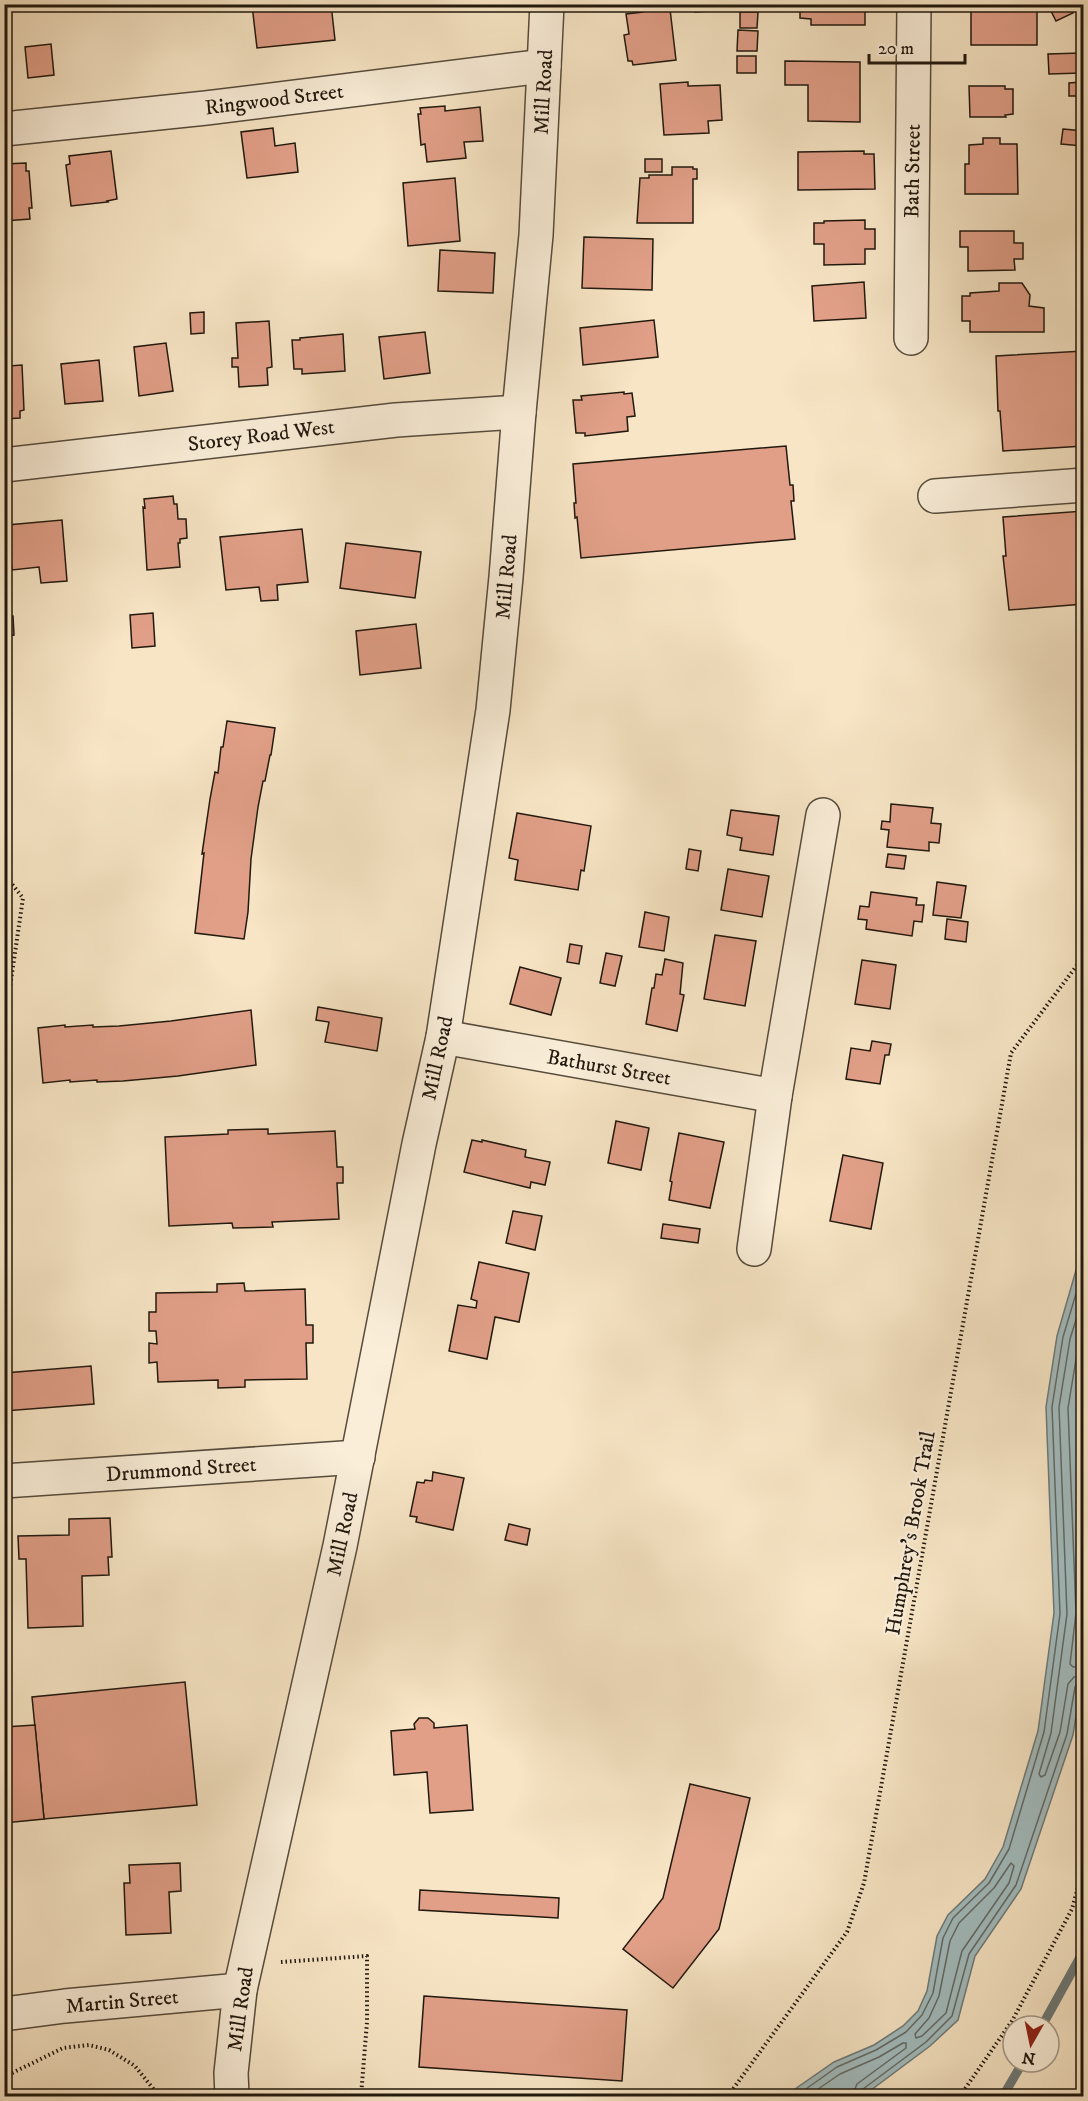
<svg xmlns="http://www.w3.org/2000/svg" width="1088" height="2101" viewBox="0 0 1088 2101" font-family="'IM FELL DW Pica',serif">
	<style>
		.water { fill: #a2bcbf; stroke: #6e7a78; stroke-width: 1.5 }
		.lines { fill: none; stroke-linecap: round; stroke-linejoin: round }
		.shore { stroke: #626a66; stroke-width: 1.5 }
		.stream { stroke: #6e7a78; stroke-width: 9 }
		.building { fill: #e19f88; stroke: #21180e; stroke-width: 1.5 }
		.minor-casing { stroke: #564b3c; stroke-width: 36 }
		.path { stroke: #21180e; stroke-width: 4; stroke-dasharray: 1.5 3; stroke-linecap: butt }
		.minor { stroke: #faeed9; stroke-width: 33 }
		.labels { text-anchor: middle; stroke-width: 4.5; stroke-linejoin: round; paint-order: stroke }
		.street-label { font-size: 21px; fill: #21180e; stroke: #faeed9 }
	</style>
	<rect width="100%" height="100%" fill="#f7e5c5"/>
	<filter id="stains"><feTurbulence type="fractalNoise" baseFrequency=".00333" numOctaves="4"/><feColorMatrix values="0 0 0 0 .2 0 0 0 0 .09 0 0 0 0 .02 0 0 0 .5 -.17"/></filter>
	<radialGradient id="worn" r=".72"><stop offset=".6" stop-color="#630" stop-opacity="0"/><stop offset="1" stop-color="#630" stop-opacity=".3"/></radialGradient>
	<path class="water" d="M1083,1246V1672L1073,1735L1021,1889L975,1956L958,2020L930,2046L863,2096H789L795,2089L834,2062L874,2045L903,2026L918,2011L927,1991L937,1936L948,1915L985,1879L1003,1847L1038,1731L1054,1613L1046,1407L1057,1336Z"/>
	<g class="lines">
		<g class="shore">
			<path d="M1084,1294L1070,1339L1059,1407L1067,1614L1051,1733L1039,1774L1041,1777L1045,1775L1060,1732L1068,1684L1074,1677L1084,1675"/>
			<path d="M1084,1326L1079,1341L1068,1408L1076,1613L1070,1664L1073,1667L1084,1666"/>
			<path d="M1011,1863L1014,1866L1009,1883L962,1951L946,2013L922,2036L916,2038L915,2034L929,2018L939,1996L950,1941L959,1923L994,1888Z"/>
			<path d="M796,2096L837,2067L876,2050L906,2032L922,2015L933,1993L943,1938L953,1918L989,1883L1009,1849L1044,1732L1060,1614L1052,1407L1063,1337L1084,1267"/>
			<path d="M808,2096L840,2074L879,2057L903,2043H906V2048L857,2084L852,2096"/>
			<path d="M860,2096L863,2089L926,2042L952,2016L969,1954L1016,1885L1067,1734L1075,1687L1078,1683L1084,1682"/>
		</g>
		<g class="stream">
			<path d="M1042,2026L1084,1950"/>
			<path d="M1003,2096L1023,2062"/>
		</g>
	</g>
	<g class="building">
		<path d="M331,4L335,40L257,48L252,5Z"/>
		<path d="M379,4H427L426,10L379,6Z"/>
		<path d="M432,4H463V11L432,7Z"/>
		<path d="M663,4V9H670L676,60L633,65L632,61H628L624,35L629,34L626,14L643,12L642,7Z"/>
		<path d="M694,4H725L726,10L695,12Z"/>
		<path d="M800,4H865V25H811V19L800,18Z"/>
		<path d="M1060,4H1069L1073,13L1056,21L1050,9Z"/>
		<rect x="971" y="9" width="66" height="36"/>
		<path d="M740,12H758L757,28H740Z"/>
		<path d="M738,30L758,31L757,51H737Z"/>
		<path d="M51,44L54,75L28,78L25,47Z"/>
		<path d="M1081,53V73L1049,74L1048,54Z"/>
		<rect x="737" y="56" width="19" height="17"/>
		<path d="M785,61L860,62V122L808,121V85H785Z"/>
		<path d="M688,82V86L720,85L722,120L708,121L709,133L664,135L660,84Z"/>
		<path d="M1081,82V96H1069V83Z"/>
		<path d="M969,86H1005V89H1013V114L1005,115L1006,117H970Z"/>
		<path d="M445,106V111L480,107L483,141L464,142L466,158L427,162L425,144L421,145L418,114H421L420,108Z"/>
		<path d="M273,128L275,146L295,143L298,172L247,178L241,132Z"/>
		<path d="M1063,129L1084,131L1083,146L1061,144Z"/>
		<path d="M983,138H1000V144H1017L1018,194H965V164H969V145L983,144Z"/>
		<path d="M111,151L117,199L107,201L108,202L71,206L66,165L70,164L69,156Z"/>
		<path d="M864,151V154H874L875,189L798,190V152Z"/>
		<rect x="645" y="159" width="17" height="13"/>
		<path d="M26,163V171H29L32,208H29L30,219L4,221V164Z"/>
		<path d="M672,167H693V169H697V179H693V223H637L640,178H649V175H672Z"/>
		<path d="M455,178L460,241L408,246L403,183Z"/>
		<path d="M865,220V229H875V249H865V264L824,265V244H814V223H824V221Z"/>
		<path d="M960,231H1014V243H1023V259H1014L1015,270L968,271V247H960Z"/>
		<path d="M584,237L653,239L652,290L582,288Z"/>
		<path d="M440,250L495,253L493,293L438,291Z"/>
		<path d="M864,282L866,318L814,321L812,286Z"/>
		<path d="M999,283H1022L1030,295L1029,306L1044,308V332H970V321H962V296H970V293L999,291Z"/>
		<path d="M204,312V333L191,334L190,313Z"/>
		<path d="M654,320L658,357L583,365L580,328Z"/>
		<path d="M269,321L272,367L267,368L268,385L239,387L238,367H232V358H238L236,323Z"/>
		<path d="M425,332L430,373L384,379L379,337Z"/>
		<path d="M343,334L345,371L302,374V369H294L292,340H300V338Z"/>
		<path d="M166,343L173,391L139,396L134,347Z"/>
		<path d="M1084,351V446L1003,451L1000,411H998L996,356Z"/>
		<path d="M4,356H8L9,366L22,365L24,410L20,411V418L4,419Z"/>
		<path d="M99,360L103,401L65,404L61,364Z"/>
		<path d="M624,392V394L632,393L635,416L627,417L628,431L585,436V433H576L573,400H582L581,396Z"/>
		<path d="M786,446L790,485H793L794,501H791L795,539L581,558L577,517L575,518L574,503H576L573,464Z"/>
		<path d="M173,496L174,504H177L178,519H186L187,538L180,539V543H178L180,567L147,570L143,507L145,508L144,499Z"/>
		<path d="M1084,511V604L1009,610L1003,556H1006L1003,517Z"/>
		<path d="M62,520L67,581L41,583L39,567L12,570L7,525Z"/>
		<path d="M302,529L308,582L277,585L278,600L261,601L259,587L226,590L220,537Z"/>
		<path d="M346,543L421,552L415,598L340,588Z"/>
		<path d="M153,613L155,646L132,648L130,615Z"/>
		<path d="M13,616L14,635L4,636V617Z"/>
		<path d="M416,624L421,668L360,675L356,631Z"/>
		<path d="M227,721L275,728L271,755H270L265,781H263L258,807L251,859L248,912L244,939L195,933L204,853L202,854L210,799L215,772L218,773L221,747H223Z"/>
		<path d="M891,804L933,808L931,823L941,824L939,843L929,842V851L887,847L889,830L881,829L882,821L890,822Z"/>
		<path d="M731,810L779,816L773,855L740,850L742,838L727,835Z"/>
		<path d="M517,813L591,826L584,871L581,870L578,890L515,880L518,860L509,858Z"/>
		<path d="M689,849L701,851L698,871L686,869Z"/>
		<path d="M888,854L906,856L904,869L886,867Z"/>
		<path d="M728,869L769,876L762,917L721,910Z"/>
		<path d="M937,882L966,886L961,918L933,915Z"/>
		<path d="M871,892L917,898L916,905H924L922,922L914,921L912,936L866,929L867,920L858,919L860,906L869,907Z"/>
		<path d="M645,912L669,917L664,951L639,947Z"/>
		<path d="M947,919L968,922L966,942L945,939Z"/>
		<path d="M715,935L756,941L745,1006L704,999Z"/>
		<path d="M570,944L582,946L579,964L567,962Z"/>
		<path d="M606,953L622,956L615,986L600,983Z"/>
		<path d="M665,959L683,963L680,994L684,995L677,1031L646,1024L652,988H654L656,974L662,975Z"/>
		<path d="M862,960L896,965L890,1009L855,1004Z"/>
		<path d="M520,967L561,978L551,1015L510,1004Z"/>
		<path d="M318,1007L382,1018L377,1051L325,1042L329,1022L316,1020Z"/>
		<path d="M251,1010L256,1065L178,1076L123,1081L97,1082V1080L70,1082V1080L43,1083L38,1028L65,1025V1027L93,1025V1027L119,1026L171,1021Z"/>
		<path d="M872,1041L891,1044L889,1055H885L880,1084L846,1079L851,1048L870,1051Z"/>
		<path d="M616,1121L649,1128L641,1170L608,1163Z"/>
		<path d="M268,1129V1134L335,1131L337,1167H343V1183H337L339,1219L272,1222L273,1227L233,1228L232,1223L169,1226L165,1137L228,1134V1130Z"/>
		<path d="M679,1133L724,1142L710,1208L669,1200L672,1182L670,1181Z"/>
		<path d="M472,1140L482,1142V1140L526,1150L525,1157L550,1162L545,1185L531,1182L530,1188L464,1172Z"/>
		<path d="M843,1155L883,1163L871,1229L830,1221Z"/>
		<path d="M513,1211L542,1216L535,1250L506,1243Z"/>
		<path d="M663,1224L700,1229L698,1243L661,1238Z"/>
		<path d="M479,1262L529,1273L519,1322L495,1317L487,1359L449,1351L458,1305L476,1308L477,1301L471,1299Z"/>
		<path d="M244,1283L245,1291L305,1289L306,1325H313V1343H306L307,1379L245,1380V1387L218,1388V1380L158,1382L157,1362L149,1363V1343L157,1344L156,1331H149V1312H156V1293L217,1292V1284Z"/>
		<path d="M91,1366L94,1404L4,1411V1373Z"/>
		<path d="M433,1472L464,1478L453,1530L416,1522L417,1517L410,1516L417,1482L424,1483L425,1480L432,1481Z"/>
		<path d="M110,1518L112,1557H108L109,1575L82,1576L83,1626L28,1628L26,1559H19L18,1536L69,1535V1519Z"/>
		<path d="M509,1524L530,1529L527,1545L505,1540Z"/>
		<path d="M185,1682L197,1805L44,1819L32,1697Z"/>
		<path d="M419,1718H428L434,1723V1728L467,1725L473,1810L430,1813L427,1772L394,1775L391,1731L415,1729L414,1724Z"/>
		<path d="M35,1725L44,1819L4,1823V1727Z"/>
		<path d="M690,1784L750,1798L719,1929L673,1988L623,1949L663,1898Z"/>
		<path d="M180,1863L181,1891L169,1892L171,1933L126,1935L124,1883H130L129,1865Z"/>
		<path d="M420,1890L559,1898L558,1918L419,1910Z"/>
		<path d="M424,1996L627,2010L622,2081L419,2067Z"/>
	</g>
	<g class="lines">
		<g class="minor-casing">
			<g id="minor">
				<path d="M4,129L206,108L544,66"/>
				<path d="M911,338L914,4"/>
				<path d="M4,465L396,420L519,412"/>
				<path d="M935,496L1084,485"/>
				<path d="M443,1037L775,1096"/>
				<path d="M754,1249L775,1096L823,815"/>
				<path d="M4,1481L358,1457"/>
				<path d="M4,2014L65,2006L240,1990"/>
				<path d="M232,2096L231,2073L240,1990L340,1546L419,1144L443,1037L493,710L506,577L519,412L536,235L547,4"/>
			</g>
		</g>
		<g class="path">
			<path d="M4,874L23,898L4,1028"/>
			<path d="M281,1962L367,1956V2022L361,2096"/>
			<path d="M4,2077L63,2048L89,2045L109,2050L135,2066L159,2096"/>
			<path d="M722,2096L733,2089L847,1932L864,1883L1011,1053L1084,956"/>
			<path d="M960,2096L1012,2021L1072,1909L1084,1865"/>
		</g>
		<use href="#minor" class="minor"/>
	</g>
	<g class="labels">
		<g class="street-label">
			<text transform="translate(543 92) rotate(-87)" y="7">Mill Road</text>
			<text transform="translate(274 99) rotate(-7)" y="7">Ringwood Street</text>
			<text transform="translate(912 171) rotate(-89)" y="7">Bath Street</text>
			<text transform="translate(261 435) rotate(-7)" y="7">Storey Road West</text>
			<text transform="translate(506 577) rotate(-85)" y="7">Mill Road</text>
			<text transform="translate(437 1058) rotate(-78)" y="7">Mill Road</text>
			<text transform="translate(609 1067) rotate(10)" y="7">Bathurst Street</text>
			<text transform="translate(181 1469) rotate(-4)" y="7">Drummond Street</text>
			<text transform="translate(910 1533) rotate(-80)" y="7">Humphrey's Brook Trail</text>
			<text transform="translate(342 1534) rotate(-78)" y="7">Mill Road</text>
			<text transform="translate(122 2001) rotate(-5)" y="7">Martin Street</text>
			<text transform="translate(240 2009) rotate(-82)" y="7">Mill Road</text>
		</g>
	</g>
	<rect width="1088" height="2101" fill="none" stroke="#f7e5c5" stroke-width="24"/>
	<rect x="6" y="6" width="1076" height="2089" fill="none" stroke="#21180e" stroke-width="3"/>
	<rect x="12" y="12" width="1064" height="2077" fill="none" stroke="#21180e" stroke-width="1.5"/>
	<g transform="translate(1031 2044) rotate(189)"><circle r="28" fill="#faeed9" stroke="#a39888" stroke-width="1.5"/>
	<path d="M0-4.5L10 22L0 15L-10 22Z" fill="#8f2418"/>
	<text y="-9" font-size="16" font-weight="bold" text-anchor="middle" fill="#21180e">N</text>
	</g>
	<path d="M869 54v9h96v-9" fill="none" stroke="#21180e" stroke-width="3"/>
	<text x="878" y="54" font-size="18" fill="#21180e" stroke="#faeed9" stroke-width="4.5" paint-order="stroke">20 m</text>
	<rect width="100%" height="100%" filter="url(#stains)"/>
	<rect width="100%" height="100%" fill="url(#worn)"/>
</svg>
